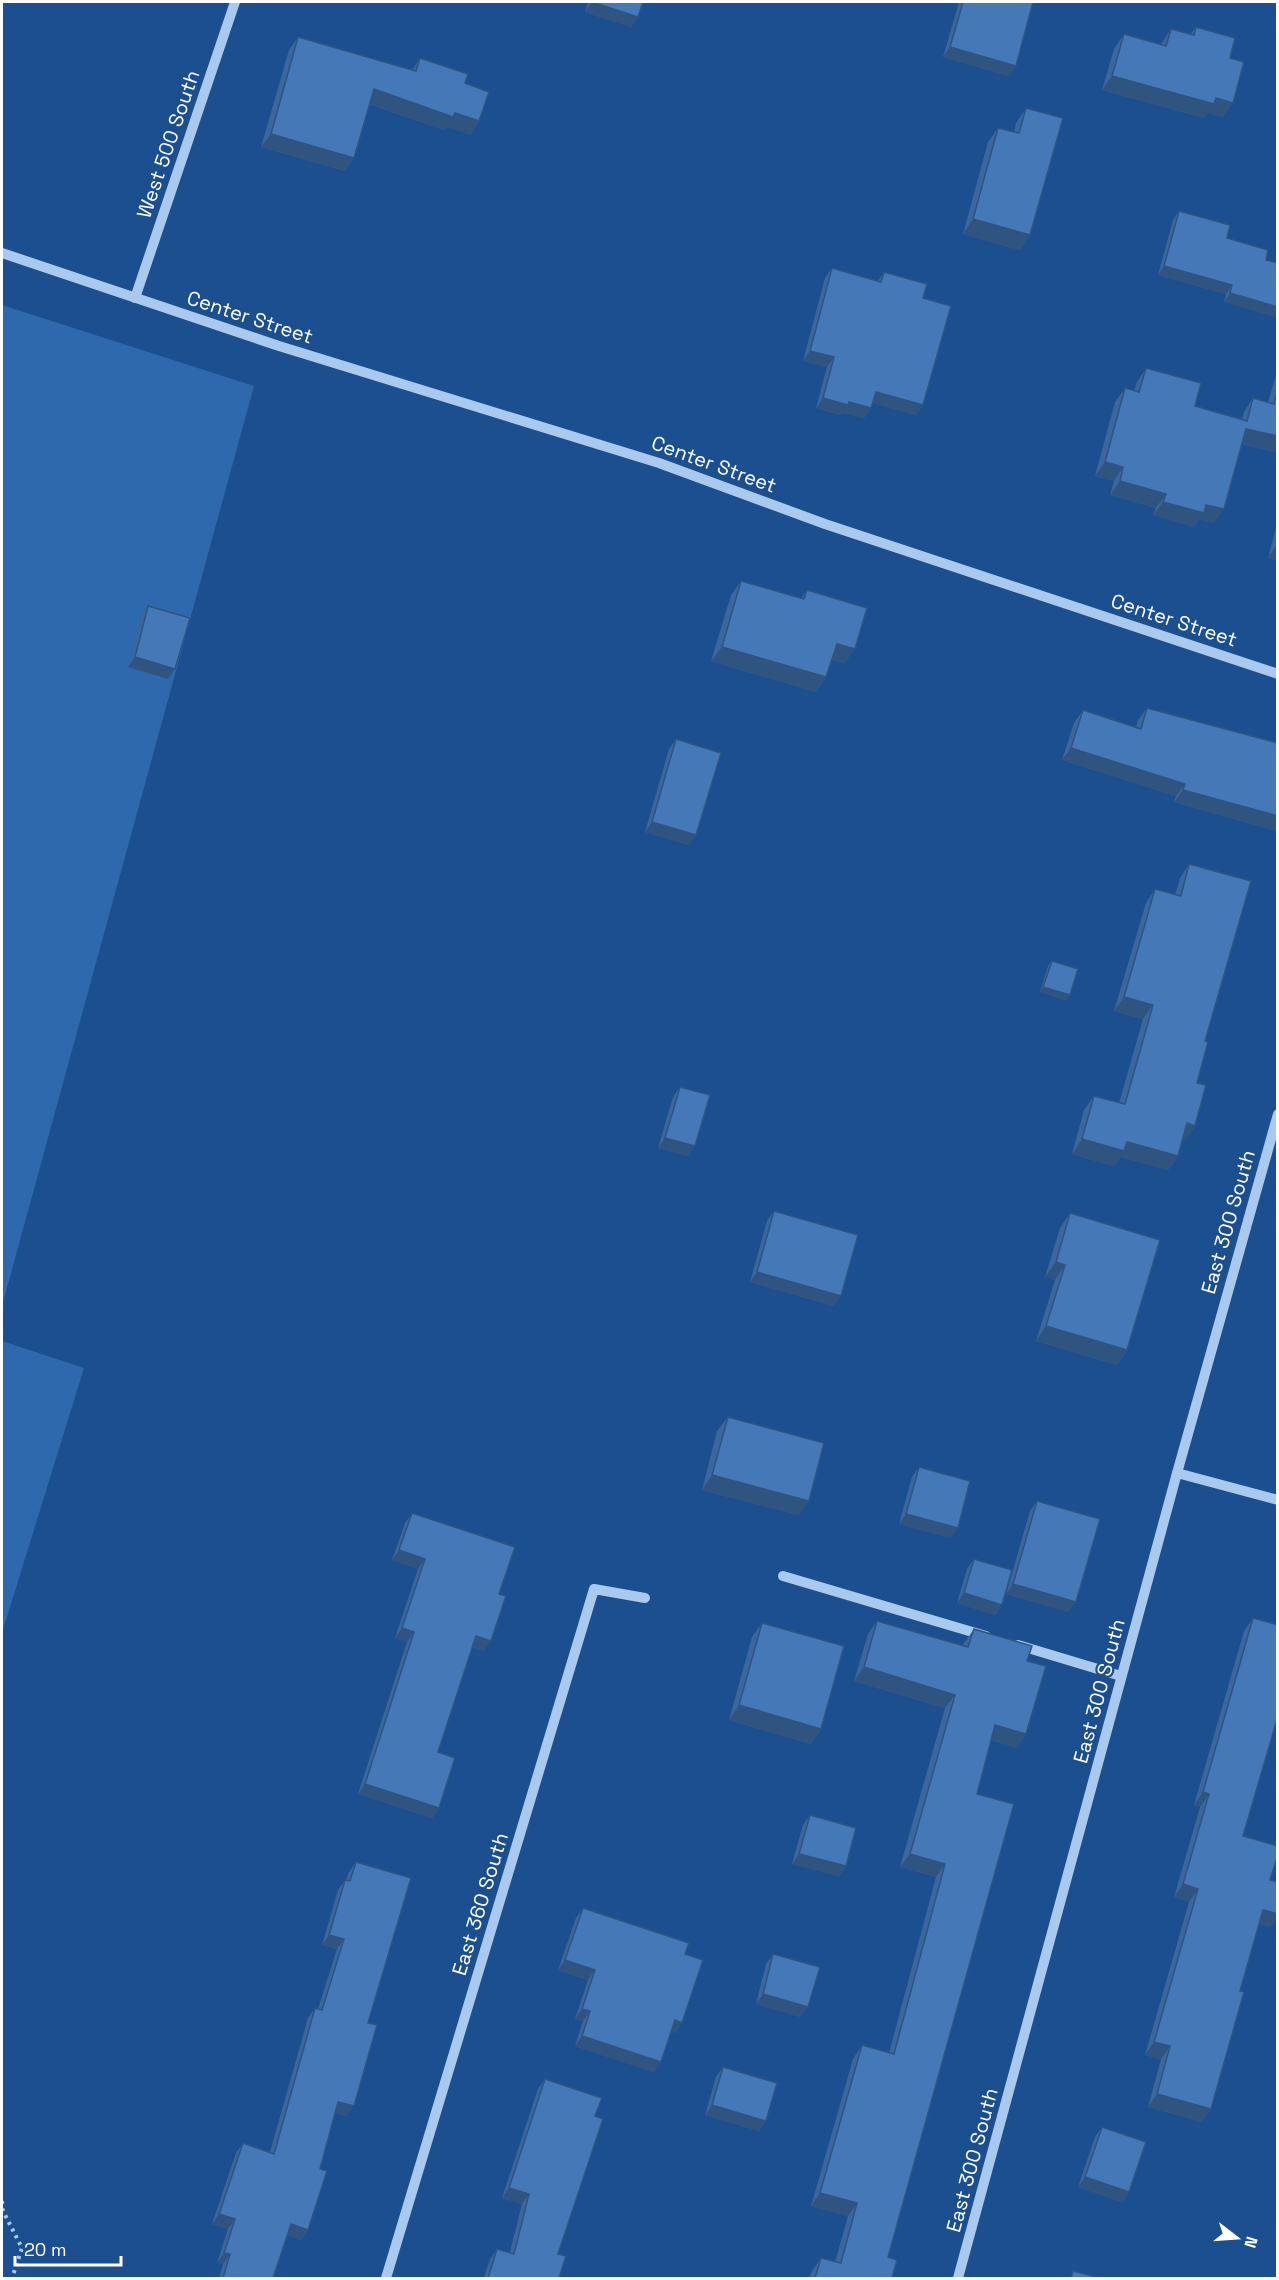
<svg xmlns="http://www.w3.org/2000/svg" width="1279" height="2280" viewBox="0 0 1279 2280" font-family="'Space Grotesk',sans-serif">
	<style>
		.green { fill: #2e69ad }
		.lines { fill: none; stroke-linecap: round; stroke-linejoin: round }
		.path { stroke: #a9c9ee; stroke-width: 4; stroke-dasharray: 3 4.5; stroke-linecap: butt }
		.minor { stroke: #a9c9ee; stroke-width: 10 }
		.wall { fill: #3a679d }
		.shaded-wall { fill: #305480 }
		.building { fill: #4478b7; stroke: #305480; stroke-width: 1.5 }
		.labels { text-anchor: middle; stroke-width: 4.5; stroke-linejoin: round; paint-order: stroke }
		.street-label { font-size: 20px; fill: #fff; stroke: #1b4f8f }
	</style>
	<rect width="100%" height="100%" fill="#1b4f8f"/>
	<g class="green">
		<path d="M2,305L254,386L2,1306Z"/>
		<path d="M2,1341L84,1368L2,1633Z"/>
	</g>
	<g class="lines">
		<path class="path" d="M2,2201L3,2211L22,2248L12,2278"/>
		<g class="minor">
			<path d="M2,253L279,346L659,463L825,524L1278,674"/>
			<path d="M135,298L235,2"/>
			<path d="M1177,1473L1278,1500"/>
			<path d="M783,1576L986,1636"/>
			<path d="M1018,1645L1121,1676"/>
			<path d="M386,2278L594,1589L645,1598"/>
			<path d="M958,2278L1177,1473L1278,1114"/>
		</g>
	</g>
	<g class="wall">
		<path d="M588,2H643L638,17L631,27L585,12Z"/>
		<path d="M959,2H1033L1016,66L1009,76L943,57Z"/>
		<path d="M1196,27L1230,58L1223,117L1208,113L1204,118L1102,90L1114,49L1124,34L1161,44L1171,29L1191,34Z"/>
		<path d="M298,37L412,70L420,58L465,83L479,121L470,135L447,126L444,130L369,104L354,158L345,171L261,147L289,50Z"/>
		<path d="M1026,108L1030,235L1020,250L963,234L988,142L998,128L1014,132L1016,123Z"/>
		<path d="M1179,211L1266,260L1224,302L1226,294L1158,275L1173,220Z"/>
		<path d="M832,268L878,281L884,272L923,298V405L916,415L873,403L871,408L864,418L843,413L841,415L816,408L827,367L803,361L825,278Z"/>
		<path d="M1146,368L1195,406L1242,419L1244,412L1253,398L1268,402L1278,369V453L1242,444L1214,523L1199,519L1194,527L1153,515L1156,508L1110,495L1114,481L1095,476L1115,402L1125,388L1134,391L1137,382Z"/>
		<path d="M1278,520V561L1268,558Z"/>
		<path d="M741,581L801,598L807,590L845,663L832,660L826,677L816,692L711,661L731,595Z"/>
		<path d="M148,606L168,679L128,667L141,616Z"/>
		<path d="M1147,708L1278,743V829L1276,831L1174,802L1176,796L1062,760L1074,723L1083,710L1136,727L1138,720Z"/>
		<path d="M676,739L689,845L645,832L669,749Z"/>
		<path d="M1189,864L1205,1041L1197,1083L1195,1126L1185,1140L1183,1139L1178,1156L1168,1170L1121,1157L1114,1166L1072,1154L1084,1110L1094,1096L1119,1103L1143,1019L1114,1011L1146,903L1155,889L1175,895L1180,878Z"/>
		<path d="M1052,961L1070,995L1066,1000L1040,992L1048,966Z"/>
		<path d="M680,1087L695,1146L688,1156L658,1148L673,1097Z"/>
		<path d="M774,1211L834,1306L750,1282L767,1221Z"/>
		<path d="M1070,1213L1127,1350L1117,1365L1036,1341L1055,1280L1045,1277L1060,1228Z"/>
		<path d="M728,1417L799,1515L702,1490L717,1431Z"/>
		<path d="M919,1467L951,1538L899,1524L912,1477Z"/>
		<path d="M1037,1501L1069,1612L1006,1594L1030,1511Z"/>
		<path d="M412,1513L499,1594L484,1651L472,1647L438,1752L439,1808L432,1818L358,1794L407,1642L395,1638L418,1569L392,1560L405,1523Z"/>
		<path d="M974,1559L1002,1605L995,1615L957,1603L967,1569Z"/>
		<path d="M1253,1618L1243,1836L1270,1880L1278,1917L1270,1927L1259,1924L1202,2122L1148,2107L1161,2059L1145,2055L1189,1902L1174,1897L1200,1807L1194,1805L1244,1631Z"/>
		<path d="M877,1621L963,1646L964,1643L974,1629L1027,1661L1026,1734L1017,1748L991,1740L977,1794L888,2257L892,2278H809L812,2271L821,2258L835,2262L848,2216L811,2206L853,2059L862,2045L889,2053L936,1877L900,1867L945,1708L854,1681L868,1634Z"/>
		<path d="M762,1623L821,1729L811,1744L729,1720L752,1637Z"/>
		<path d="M810,1815L846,1866L839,1876L792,1864L803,1825Z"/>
		<path d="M356,1862L368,2023L347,2116L335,2113L320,2169L308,2230L301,2240L287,2235L273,2278H219L223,2264L217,2263L228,2229L212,2224L236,2153L243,2143L270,2152L308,2018L315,2008L318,2009L337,1949L322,1945L338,1890L345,1880H346L349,1872Z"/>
		<path d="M583,1908L685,1954L682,2023L675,2033L671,2031L661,2062L654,2072L575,2046L583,2021L575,2019L588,1980L558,1970L576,1918Z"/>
		<path d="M773,1954L801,2017L756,2004L766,1964Z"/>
		<path d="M723,2067L766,2121L759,2131L705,2115L716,2077Z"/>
		<path d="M545,2079L595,2116L558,2254L559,2278H484L490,2259L497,2249L510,2252L522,2204L502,2198L538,2089Z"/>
		<path d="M1102,2127L1129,2192L1122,2202L1078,2187L1095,2137Z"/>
	</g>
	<g class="shaded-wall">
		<path d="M592,2L638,17L631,27L585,12Z"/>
		<path d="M950,47L1016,66L1009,76L943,57Z"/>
		<path d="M1112,76L1216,98L1233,103L1223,117L1208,113L1204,118L1102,90Z"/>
		<path d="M374,89L455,113L479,121L470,135L447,126L444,130L364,102Z"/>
		<path d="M271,134L354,158L345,171L261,147Z"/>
		<path d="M973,219L1030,235L1020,250L963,234Z"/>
		<path d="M1164,266L1232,285L1226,294L1158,275Z"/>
		<path d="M1230,293L1278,307V318L1224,302Z"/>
		<path d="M810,351L834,357L827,367L803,361Z"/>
		<path d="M876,392L923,405L916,415L869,402Z"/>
		<path d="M823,398L849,402L871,408L864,418L843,413L841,415L816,408Z"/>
		<path d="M1246,429L1278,436V453L1236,442Z"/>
		<path d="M1105,462L1123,467L1114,481L1095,476Z"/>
		<path d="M1120,481L1166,494L1156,508L1110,495Z"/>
		<path d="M1163,502L1206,505L1224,509L1214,523L1199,519L1194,527L1153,515Z"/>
		<path d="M1277,544L1278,561L1268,558Z"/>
		<path d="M837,644L855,649L845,663L827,658Z"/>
		<path d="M722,647L826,677L816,692L711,661Z"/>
		<path d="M135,657L175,669L168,679L128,667Z"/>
		<path d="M1071,748L1185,784L1176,796L1062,760Z"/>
		<path d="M1183,790L1278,816V829L1276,831L1174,802Z"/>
		<path d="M652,822L696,835L689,845L645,832Z"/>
		<path d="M1043,987L1070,995L1066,1000L1040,992Z"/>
		<path d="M1124,997L1153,1005L1143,1019L1114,1011Z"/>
		<path d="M1187,1123L1195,1126L1185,1140L1177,1137Z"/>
		<path d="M665,1138L695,1146L688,1156L658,1148Z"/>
		<path d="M1082,1139L1127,1142L1178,1156L1168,1170L1121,1157L1114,1166L1072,1154Z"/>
		<path d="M1056,1262L1065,1265L1055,1280L1045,1277Z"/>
		<path d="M757,1272L841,1296L834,1306L750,1282Z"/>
		<path d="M1046,1326L1127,1350L1117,1365L1036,1341Z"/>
		<path d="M712,1475L809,1501L799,1515L702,1490Z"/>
		<path d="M906,1514L958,1528L951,1538L899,1524Z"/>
		<path d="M399,1550L425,1559L418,1569L392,1560Z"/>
		<path d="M1013,1584L1076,1602L1069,1612L1006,1594Z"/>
		<path d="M964,1593L1002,1605L995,1615L957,1603Z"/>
		<path d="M402,1628L414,1632L407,1642L395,1638Z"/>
		<path d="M476,1636L491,1641L484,1651L469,1646Z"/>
		<path d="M864,1667L955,1695L945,1708L854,1681Z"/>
		<path d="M739,1705L821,1729L811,1744L729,1720Z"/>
		<path d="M995,1725L1026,1734L1017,1748L986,1739Z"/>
		<path d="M365,1784L439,1808L432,1818L358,1794Z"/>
		<path d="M1203,1792L1209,1794L1200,1807L1194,1805Z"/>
		<path d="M799,1854L846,1866L839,1876L792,1864Z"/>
		<path d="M910,1854L945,1864L936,1877L900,1867Z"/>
		<path d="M1183,1884L1198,1889L1189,1902L1174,1897Z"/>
		<path d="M1263,1910L1278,1914V1917L1270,1927L1253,1923Z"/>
		<path d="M329,1935L344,1939L337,1949L322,1945Z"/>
		<path d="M565,1960L595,1970L588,1980L558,1970Z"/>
		<path d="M763,1994L808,2007L801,2017L756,2004Z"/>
		<path d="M582,2009L590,2011L583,2021L575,2019Z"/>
		<path d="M675,2020L682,2023L675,2033L668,2030Z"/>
		<path d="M582,2036L661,2062L654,2072L575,2046Z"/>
		<path d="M1154,2042L1170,2046L1161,2059L1145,2055Z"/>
		<path d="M1157,2094L1211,2109L1202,2122L1148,2107Z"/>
		<path d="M338,2102L354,2106L347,2116L331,2112Z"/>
		<path d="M712,2105L766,2121L759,2131L705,2115Z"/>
		<path d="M1085,2177L1129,2192L1122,2202L1078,2187Z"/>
		<path d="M509,2188L529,2194L522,2204L502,2198Z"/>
		<path d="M820,2193L857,2203L848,2216L811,2206Z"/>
		<path d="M219,2214L235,2219L228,2229L212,2224Z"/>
		<path d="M291,2224L308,2230L301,2240L284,2234Z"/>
		<path d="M224,2253L230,2254L223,2264L217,2263Z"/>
	</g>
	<g class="building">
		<path d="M592,2H643L638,17Z"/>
		<path d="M963,2H1033L1016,66L950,47Z"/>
		<path d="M1196,27L1235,38L1230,58L1244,62L1233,103L1216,98L1214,104L1112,76L1124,34L1166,46L1171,29L1194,35Z"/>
		<path d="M298,37L416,71L420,58L468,74L465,83L489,92L479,121L455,113L453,117L374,89L354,158L271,134Z"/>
		<path d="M1026,108L1063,118L1030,235L973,219L998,128L1019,133Z"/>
		<path d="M1179,211L1230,225L1227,238L1268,250L1266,260L1278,263V307L1230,293L1232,285L1164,266Z"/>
		<path d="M832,268L881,282L884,272L927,284L923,298L951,306L923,405L876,392L871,408L849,402L848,405L823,398L834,357L810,351Z"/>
		<path d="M1146,368L1201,383L1195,406L1247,421L1253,398L1274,404L1278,390V436L1246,429L1224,509L1206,505L1204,513L1163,502L1166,494L1120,481L1123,467L1105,462L1125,388L1139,392Z"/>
		<path d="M741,581L804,599L807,590L867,608L855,649L837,644L826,677L722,647Z"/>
		<path d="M148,606L190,618L175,669L135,657Z"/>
		<path d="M1147,708L1278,743V816L1183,790L1185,784L1071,748L1083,710L1141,729Z"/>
		<path d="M676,739L721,753L696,835L652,822Z"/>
		<path d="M1189,864L1251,881L1205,1041L1208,1042L1197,1083L1206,1085L1195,1126L1187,1123L1178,1156L1127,1142L1124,1151L1082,1139L1094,1096L1125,1104L1153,1005L1124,997L1155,889L1181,896Z"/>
		<path d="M1052,961L1078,969L1070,995L1043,987Z"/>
		<path d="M680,1087L710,1095L695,1146L665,1138Z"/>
		<path d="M774,1211L858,1235L841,1296L757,1272Z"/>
		<path d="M1070,1213L1160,1240L1127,1350L1046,1326L1065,1265L1056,1262Z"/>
		<path d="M728,1417L824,1443L809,1501L712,1475Z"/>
		<path d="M919,1467L970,1481L958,1528L906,1514Z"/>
		<path d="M1037,1501L1100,1519L1076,1602L1013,1584Z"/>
		<path d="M412,1513L515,1547L499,1594L506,1596L491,1641L476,1636L438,1752L455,1758L439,1808L365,1784L414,1632L402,1628L425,1559L399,1550Z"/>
		<path d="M974,1559L1012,1570L1002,1605L964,1593Z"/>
		<path d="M1253,1618L1278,1625V1716L1243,1836L1278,1846V1855L1270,1880L1278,1882V1914L1263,1910L1240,1991L1244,1992L1211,2109L1157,2094L1170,2046L1154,2042L1198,1889L1183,1884L1209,1794L1203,1792Z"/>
		<path d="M877,1621L968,1647L974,1629L1032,1646L1027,1661L1046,1666L1026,1734L995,1725L977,1794L1014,1804L888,2257L897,2260L892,2278H815L821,2258L841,2263L857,2203L820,2193L862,2045L894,2054L945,1864L910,1854L955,1695L864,1667Z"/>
		<path d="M762,1623L844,1646L821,1729L739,1705Z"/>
		<path d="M810,1815L856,1828L846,1866L799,1854Z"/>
		<path d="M356,1862L411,1878L368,2023L377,2025L354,2106L338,2102L320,2169L327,2171L308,2230L291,2224L273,2278H223L230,2254L224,2253L235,2219L219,2214L243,2143L274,2154L315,2008L322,2010L344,1939L329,1935L345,1880L350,1881Z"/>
		<path d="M583,1908L689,1943L685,1954L703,1960L682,2023L675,2020L661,2062L582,2036L590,2011L582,2009L595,1970L565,1960Z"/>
		<path d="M773,1954L820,1967L808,2007L763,1994Z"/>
		<path d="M723,2067L777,2083L766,2121L712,2105Z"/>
		<path d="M545,2079L602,2098L595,2116L603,2119L558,2254L566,2256L559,2278H488L497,2249L514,2254L529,2194L509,2188Z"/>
		<path d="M1102,2127L1146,2142L1129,2192L1085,2177Z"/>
		<path d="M1073,2271L1100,2278H1071Z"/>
	</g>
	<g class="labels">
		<g class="street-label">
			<text transform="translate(168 144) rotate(-71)" y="7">West 500 South</text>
			<text transform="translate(250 317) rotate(18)" y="7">Center Street</text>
			<text transform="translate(714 464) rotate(20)" y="7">Center Street</text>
			<text transform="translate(1174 620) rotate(18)" y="7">Center Street</text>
			<text transform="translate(1228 1222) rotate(-74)" y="7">East 300 South</text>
			<text transform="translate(1099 1691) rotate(-75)" y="7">East 300 South</text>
			<text transform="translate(480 1904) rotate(-73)" y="7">East 360 South</text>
			<text transform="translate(972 2160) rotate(-75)" y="7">East 300 South</text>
		</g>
	</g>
	<rect width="1279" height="2280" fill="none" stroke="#ffffff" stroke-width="6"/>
	<g transform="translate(1237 2238) rotate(107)" stroke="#1b4f8f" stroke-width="4.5" paint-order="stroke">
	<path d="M0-4.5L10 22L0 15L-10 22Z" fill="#ffffff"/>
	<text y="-9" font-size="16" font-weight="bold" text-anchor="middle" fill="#ffffff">N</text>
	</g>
	<path d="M15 2256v9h106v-9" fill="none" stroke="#ffffff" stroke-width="3"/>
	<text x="24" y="2256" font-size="18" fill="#ffffff" stroke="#1b4f8f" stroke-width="4.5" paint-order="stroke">20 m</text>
</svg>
